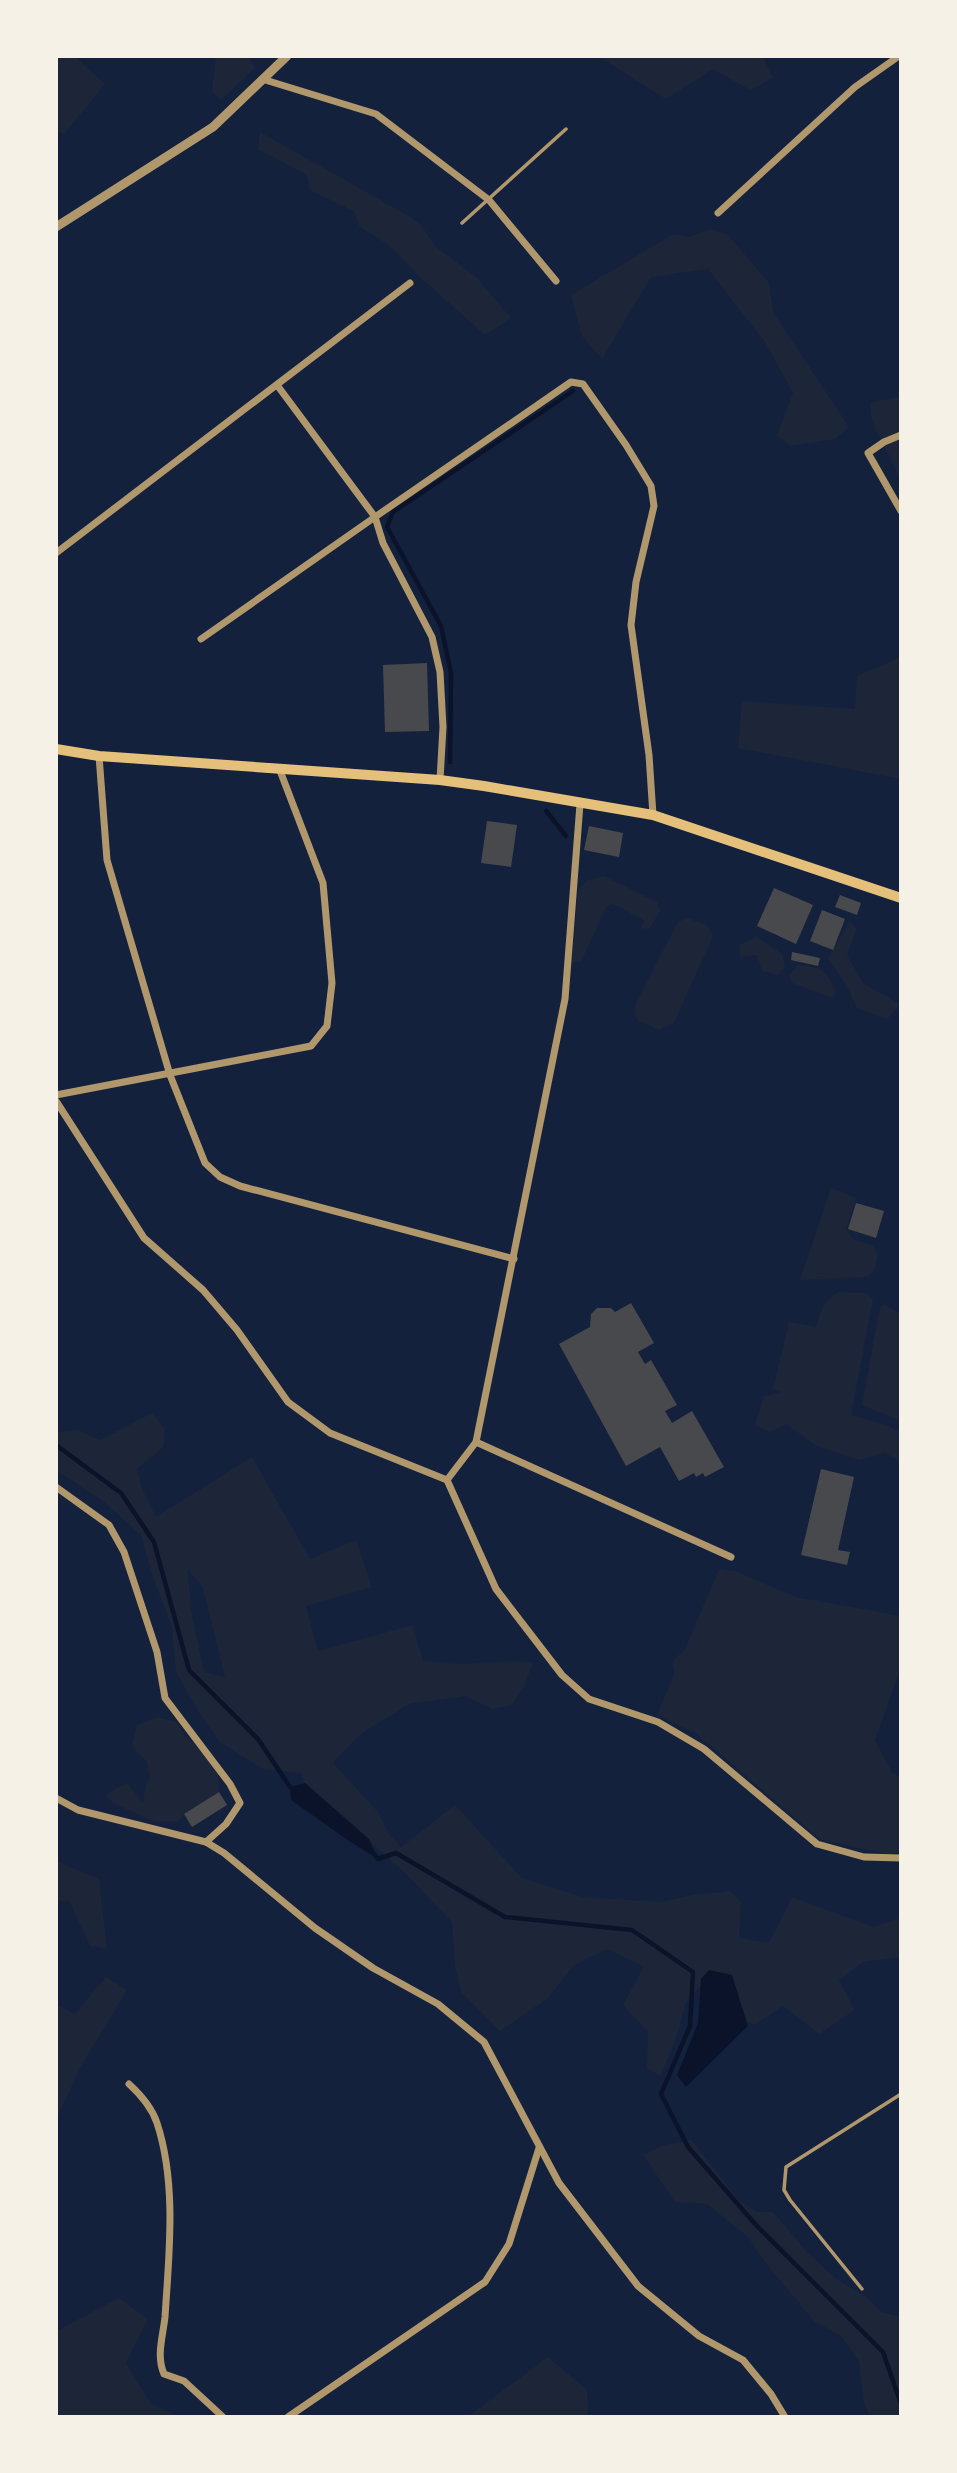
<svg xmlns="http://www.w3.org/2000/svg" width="957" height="2473" viewBox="0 0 957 2473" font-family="Inter,sans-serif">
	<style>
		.green { fill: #1d2539; fill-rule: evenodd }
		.water { fill: #0b132b }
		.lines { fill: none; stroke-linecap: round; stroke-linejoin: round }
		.stream { stroke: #0b132b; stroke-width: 4.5 }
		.building { fill: #48494c }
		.service { stroke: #b1986c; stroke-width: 3.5 }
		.minor { stroke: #b1986c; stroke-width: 7 }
		.tertiary { stroke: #b1986c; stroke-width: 9 }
		.secondary { stroke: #e5c07b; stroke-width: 10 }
	</style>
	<rect width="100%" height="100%" fill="#14213d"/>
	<g class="green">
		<path d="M56,56H74L105,84L64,134L56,130Z"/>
		<path d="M216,56H248L255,68L221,100L212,91Z"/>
		<path d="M598,56H762L773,78L750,90L713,69L666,99Z"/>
		<path d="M260,132L412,218L421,225L435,246L477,278L511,318L485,335L421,278L389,245L359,226L355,212L310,190L307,175L258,149Z"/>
		<path d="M709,229L728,235L769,283L773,312L849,427L835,439L790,446L777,435L793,393L765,342L708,269L651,277L602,359L582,336L571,295L673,234L690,237Z"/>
		<path d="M901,396V480L872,421L870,403Z"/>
		<path d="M901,657V779L738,748L742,701L855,709L857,676Z"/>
		<path d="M604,876L657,902L660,911L650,928L641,929L644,920L613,904L606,907L581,962L572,963L578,889L588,880Z"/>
		<path d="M687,918L707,925L713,936L674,1023L659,1030L638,1020L634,1015L636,1003L678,922Z"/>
		<path d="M850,921L857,929L847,955L863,983L901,1005L887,1019L857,1008L847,986L828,958Z"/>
		<path d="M757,937L782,954L785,967L778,975L762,971L757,955L740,957L739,945Z"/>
		<path d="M798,965C825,968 825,969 836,992L832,998L792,983L789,976Z"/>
		<path d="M831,1188L856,1198L846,1229L854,1240L872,1245L878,1254L874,1271L867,1277L800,1280Z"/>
		<path d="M839,1292L866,1293L873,1299L851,1415L887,1425L901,1433V1462L885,1453L859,1460L817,1446L786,1424L770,1432L755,1425L764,1396L782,1392L773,1389L789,1322L816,1327C821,1311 823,1300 839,1292Z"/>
		<path d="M884,1304L901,1314V1421L862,1405L880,1308Z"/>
		<path d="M152,1413L165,1429L164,1446L137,1469L142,1489L156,1517L252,1457L310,1559L356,1540L372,1587L306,1606L318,1651L413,1625L423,1661L459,1664L518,1661L533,1663L524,1686L512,1705L492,1709L465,1696L409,1704L362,1733L333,1763L378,1812L389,1834L401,1847L455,1805L522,1878L583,1897L661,1902L692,1895L730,1891L741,1902L739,1938L769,1943L792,1897L873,1927L901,1918V1957L863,1962L839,1980L855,2010L819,2034L783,2006L754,2025L735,2015L709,1976L685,2004L678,2032L661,2076L647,2068L648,2032L623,2005L644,1966L607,1949L574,1965L547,1999L500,2031L461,1992L455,1965L452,1922L406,1874L305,1783L300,1773L263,1769L220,1742L199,1713L176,1672L172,1627L153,1577L141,1535L104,1502L56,1470V1432L78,1430L100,1440ZM188,1570L203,1588L225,1677L204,1672L191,1611Z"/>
		<path d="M719,1569L735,1571L796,1597L901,1616V1666L875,1741L892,1772L901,1778L899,1852L889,1854L821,1840L697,1734L657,1715L675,1672L672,1662L685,1649Z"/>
		<path d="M157,1717L177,1722L186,1737L202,1750L218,1774L219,1792L184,1814L178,1821L155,1822L113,1803L106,1795L118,1787L128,1784L143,1803L146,1784L150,1777L147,1762L132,1746L137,1725Z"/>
		<path d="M56,1861L99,1879L107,1949L90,1946L70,1902L56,1900Z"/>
		<path d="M106,1977L127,1990L81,2066L56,2120V2004L75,2014Z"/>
		<path d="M692,2140L737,2199L757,2212H773L807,2252L835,2278L868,2298L881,2312L901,2317V2417H870L864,2403L859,2361L841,2336L814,2321L768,2266L748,2237L707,2204L675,2202L643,2155L664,2145Z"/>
		<path d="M119,2298L148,2319L126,2363L151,2404L181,2417H56V2331Z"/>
		<path d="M548,2357L587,2390L588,2417H467Z"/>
	</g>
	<g class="water">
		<path d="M305,1783L369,1839L378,1859L349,1841L291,1800L290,1787Z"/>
		<path d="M709,1970L732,1975L748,2026L686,2087L677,2075L698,2023L701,1979Z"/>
	</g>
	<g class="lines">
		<g class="stream">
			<path d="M450,762L451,673L441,626L387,527L393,512L573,391"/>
			<path d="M546,811L566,836"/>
			<path d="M56,1445L121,1493L154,1542L189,1670L258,1739L290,1787L295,1790"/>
			<path d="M375,1855L378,1859L396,1853L505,1917L632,1930L693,1972L690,2026L661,2094L688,2147L756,2225L883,2352L901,2404"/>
		</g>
	</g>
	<g class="building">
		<path d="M427,663L429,731L385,732L383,665Z"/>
		<path d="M487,821L517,825L511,867L481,863Z"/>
		<path d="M589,826L623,833L619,857L584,850Z"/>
		<path d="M774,888L813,905L796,944L757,926Z"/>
		<path d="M840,895L861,903L857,915L835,907Z"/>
		<path d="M822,910L845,919L833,950L810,941Z"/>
		<path d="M792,952L820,958L818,966L791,960Z"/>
		<path d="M856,1203L884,1211L876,1238L848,1229Z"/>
		<path d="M631,1303L654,1343L638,1352L645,1364L651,1360L677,1405L665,1411L672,1423L692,1411L724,1467L705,1477L703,1473L696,1477L694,1473L679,1481L660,1447L626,1466L559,1344L590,1327L591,1314L597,1308H611L615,1312Z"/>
		<path d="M821,1469L854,1477L838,1550L850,1552L847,1565L801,1555Z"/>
		<path d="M219,1792L227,1805L192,1827L184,1814Z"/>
	</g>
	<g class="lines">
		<g class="service">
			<path d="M462,223L566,129"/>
			<path d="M862,2289L790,2200L784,2190L786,2167L901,2094"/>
		</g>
		<g class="minor">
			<path d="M262,79L376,114L489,200L556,281"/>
			<path d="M718,213L855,87L899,56"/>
			<path d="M277,385L375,517L383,543L432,637L440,672L443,727L440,780"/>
			<path d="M901,435L884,442L868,453L901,511"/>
			<path d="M56,553L410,283"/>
			<path d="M201,639L375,517L571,382L583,384L626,445L651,486L654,506L636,582L631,625L649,755L653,815"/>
			<path d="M99,756L107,860L170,1075L205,1163L220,1177L240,1186L514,1259"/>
			<path d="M56,1095L311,1046L327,1026L332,983L323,883L279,768"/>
			<path d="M56,1101L144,1238L203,1290L237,1330L288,1402L330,1433L447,1480L496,1589L562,1675L589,1699L658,1722L704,1749L817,1844L864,1857L901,1858"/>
			<path d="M476,1442L731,1557"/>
			<path d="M447,1480L476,1442L565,999L580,804"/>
			<path d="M56,1487L109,1525L124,1552L157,1652L165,1698L230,1784L240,1803L226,1824L206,1842"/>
			<path d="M56,1798L78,1810L206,1842L224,1853L315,1928L373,1968L438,2004L484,2042L559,2183L638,2286L699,2336L743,2360L771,2394L785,2417"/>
			<path d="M129,2084C141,2095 152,2108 157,2123C177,2184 169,2254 165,2317C163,2336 156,2356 164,2374L184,2381L223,2417"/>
			<path d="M288,2417L485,2282L509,2244L539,2148"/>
		</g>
		<path class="tertiary" d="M56,227L213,127L287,56"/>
		<path class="secondary" d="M56,749L99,756L440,780L484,786L653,815L901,898"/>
	</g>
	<rect width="957" height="2473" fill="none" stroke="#f6f1e7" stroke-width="116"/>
</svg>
